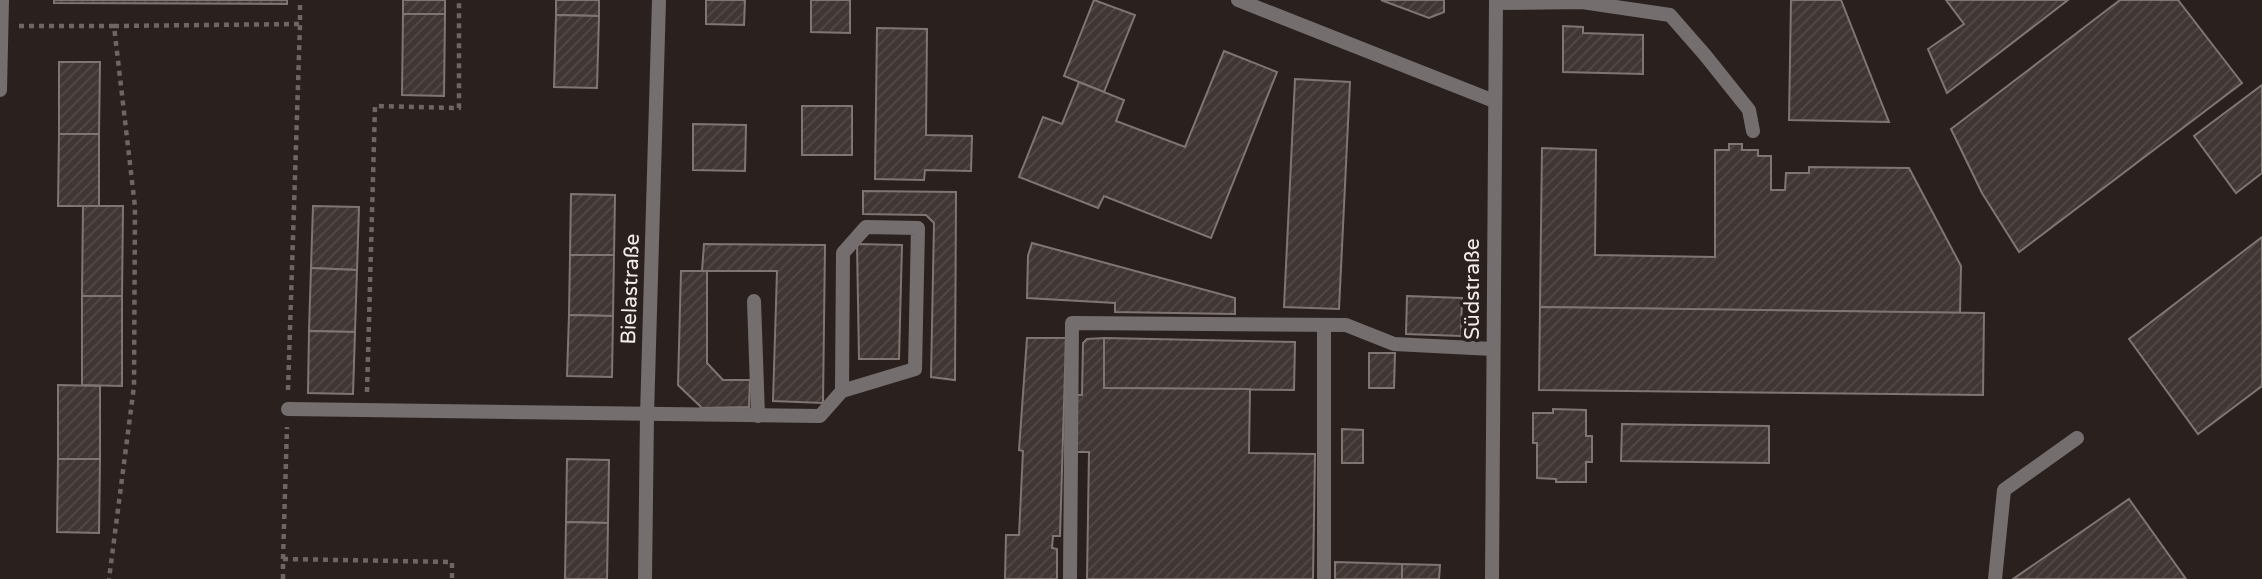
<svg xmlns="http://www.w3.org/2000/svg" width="2262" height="579" viewBox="0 0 2262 579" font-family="'Varela Round',sans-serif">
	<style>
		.building { fill: url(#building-hatch); stroke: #807573; stroke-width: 2 }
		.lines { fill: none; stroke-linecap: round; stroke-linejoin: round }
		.path { stroke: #6e6665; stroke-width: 4.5; stroke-dasharray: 5 5; stroke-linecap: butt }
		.lane { stroke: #746f6e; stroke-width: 14 }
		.street { stroke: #746f6e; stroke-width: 14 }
		.labels { text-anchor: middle; stroke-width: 7; stroke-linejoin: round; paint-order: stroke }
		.street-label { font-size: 21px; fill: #f1ebea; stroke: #2a211f }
	</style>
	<defs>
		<pattern id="building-hatch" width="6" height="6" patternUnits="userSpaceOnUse" patternTransform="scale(1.75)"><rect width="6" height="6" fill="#403634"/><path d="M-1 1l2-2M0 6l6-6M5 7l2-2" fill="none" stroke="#534a48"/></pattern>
	</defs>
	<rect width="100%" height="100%" fill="#2a211f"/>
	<g class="building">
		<path d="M54,0H287V4L54,3Z"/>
		<rect x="403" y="0" width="42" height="14"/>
		<path d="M556,0H599V16L556,15Z"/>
		<path d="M706,0H745L744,25L706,24Z"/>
		<path d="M811,0H850V33L811,32Z"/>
		<path d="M1094,0L1135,15L1104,92L1064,76Z"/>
		<path d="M1381,0H1444V12L1429,18Z"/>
		<path d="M1791,0H1841L1889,122L1789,120Z"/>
		<path d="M1946,0H2068L1947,93L1928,49L1964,24Z"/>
		<path d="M2120,0H2178L2242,83L2019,252L1982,193L1951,129Z"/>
		<path d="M403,14H445L444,96L402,95Z"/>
		<path d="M556,15L599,16L597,88L554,87Z"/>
		<path d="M1563,26L1583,27V33L1643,35V74L1563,72Z"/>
		<path d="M877,28L927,29L926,135L972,136L971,171L925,170L924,180L875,179Z"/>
		<path d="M1224,51L1277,72L1211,238L1104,196L1098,208L1019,177L1043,117L1062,124L1079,82L1124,100L1116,121L1185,147Z"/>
		<path d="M59,62H100L99,134H59Z"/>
		<path d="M1295,79L1350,82L1339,309L1284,307Z"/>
		<path d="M2262,85V173L2236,193L2194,136Z"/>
		<rect x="802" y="106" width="50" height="49"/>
		<path d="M693,124L746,125L745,171L693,170Z"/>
		<path d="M59,134H99V206H58Z"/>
		<path d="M1729,144H1742V150H1758V156H1771V190H1785L1786,173H1809V167L1909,168L1961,266L1960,313L1540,307L1542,148L1596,150L1595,255L1715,257V150H1729Z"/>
		<path d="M863,191L956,192L955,380L931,377L934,223L926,215L863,214Z"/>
		<path d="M571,194L615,195L614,255H570Z"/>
		<path d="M83,206H123L122,296H82Z"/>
		<path d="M313,206L359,207L357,270L311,268Z"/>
		<path d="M2262,237V386L2198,434L2129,339Z"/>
		<path d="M1032,243L1235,298V314L1115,312V303L1027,298L1028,256Z"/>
		<path d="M704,244L825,245L823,403L773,401L777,271H702Z"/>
		<path d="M857,244L902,245L899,359H859Z"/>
		<path d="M570,255H614L613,316L569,315Z"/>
		<path d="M311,268L357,270L355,332L309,331Z"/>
		<path d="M681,271H707V363L723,380H750L749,407L702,408L678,385Z"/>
		<path d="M82,296H122V386L82,385Z"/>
		<path d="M1407,296L1462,298L1461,336L1406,334Z"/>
		<path d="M1540,307L1984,313L1983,395L1539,390Z"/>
		<path d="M569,315L613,316L612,377L567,376Z"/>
		<path d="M309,331L355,332L353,394L308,393Z"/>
		<path d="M1027,338H1066L1060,536H1053L1052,548L1057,549V579H1005L1006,535H1019L1023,451L1019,450Z"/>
		<path d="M1104,338L1295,342L1294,390L1104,388Z"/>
		<path d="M1104,338V388L1250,389L1249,453L1315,454L1313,579H1087L1089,452H1075L1076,395H1082L1083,343L1087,339Z"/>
		<path d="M1369,353H1395L1394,388H1369Z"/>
		<path d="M58,385L100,386V459H58Z"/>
		<path d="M1553,409L1586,410V436H1592V462H1586V482H1556V479L1537,478V443H1533V413H1553Z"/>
		<path d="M1622,424L1769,426V463L1621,461Z"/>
		<path d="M1342,429L1363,430V463H1342Z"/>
		<path d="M58,459H100L99,533L57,532Z"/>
		<path d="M567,459L609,460L608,523L566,522Z"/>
		<path d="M2129,499L2186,579H2013Z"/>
		<path d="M566,522L608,523L607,579H565Z"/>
		<path d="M1335,562L1402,564V579H1335Z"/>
		<path d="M1402,564L1440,565L1439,579H1402Z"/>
	</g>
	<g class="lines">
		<g class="path">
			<path d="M19,26H114L135,207L134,386L109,579"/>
			<path d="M114,26L300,24V0"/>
			<path d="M288,390L300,24"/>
			<path d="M367,392L375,106L459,108V0"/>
			<path d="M283,559L287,427"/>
			<path d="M283,579V559L452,562V579"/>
		</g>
		<g class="lane">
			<path d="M1496,3L1582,2L1670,15L1705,55L1749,110L1753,131"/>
			<path d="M754,301L758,416"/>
			<path d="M288,409L820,416L842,391L843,253L866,227L918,228L915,369L842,391"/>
			<path d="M1070,579L1072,323L1346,325L1394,344L1493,349"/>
			<path d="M1324,579V325"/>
			<path d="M1995,579L2004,490L2077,438"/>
		</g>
		<g class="street">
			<path d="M1238,0L1494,101"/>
			<path d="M0,90L2,0"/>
			<path d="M645,579L647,415L659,0"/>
			<path d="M1492,579L1496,0"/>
		</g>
	</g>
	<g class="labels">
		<g class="street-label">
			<text transform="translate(630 289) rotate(-88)" y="7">Bielastraße</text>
			<text transform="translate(1472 289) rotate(-90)" y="7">Südstraße</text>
		</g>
	</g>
</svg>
